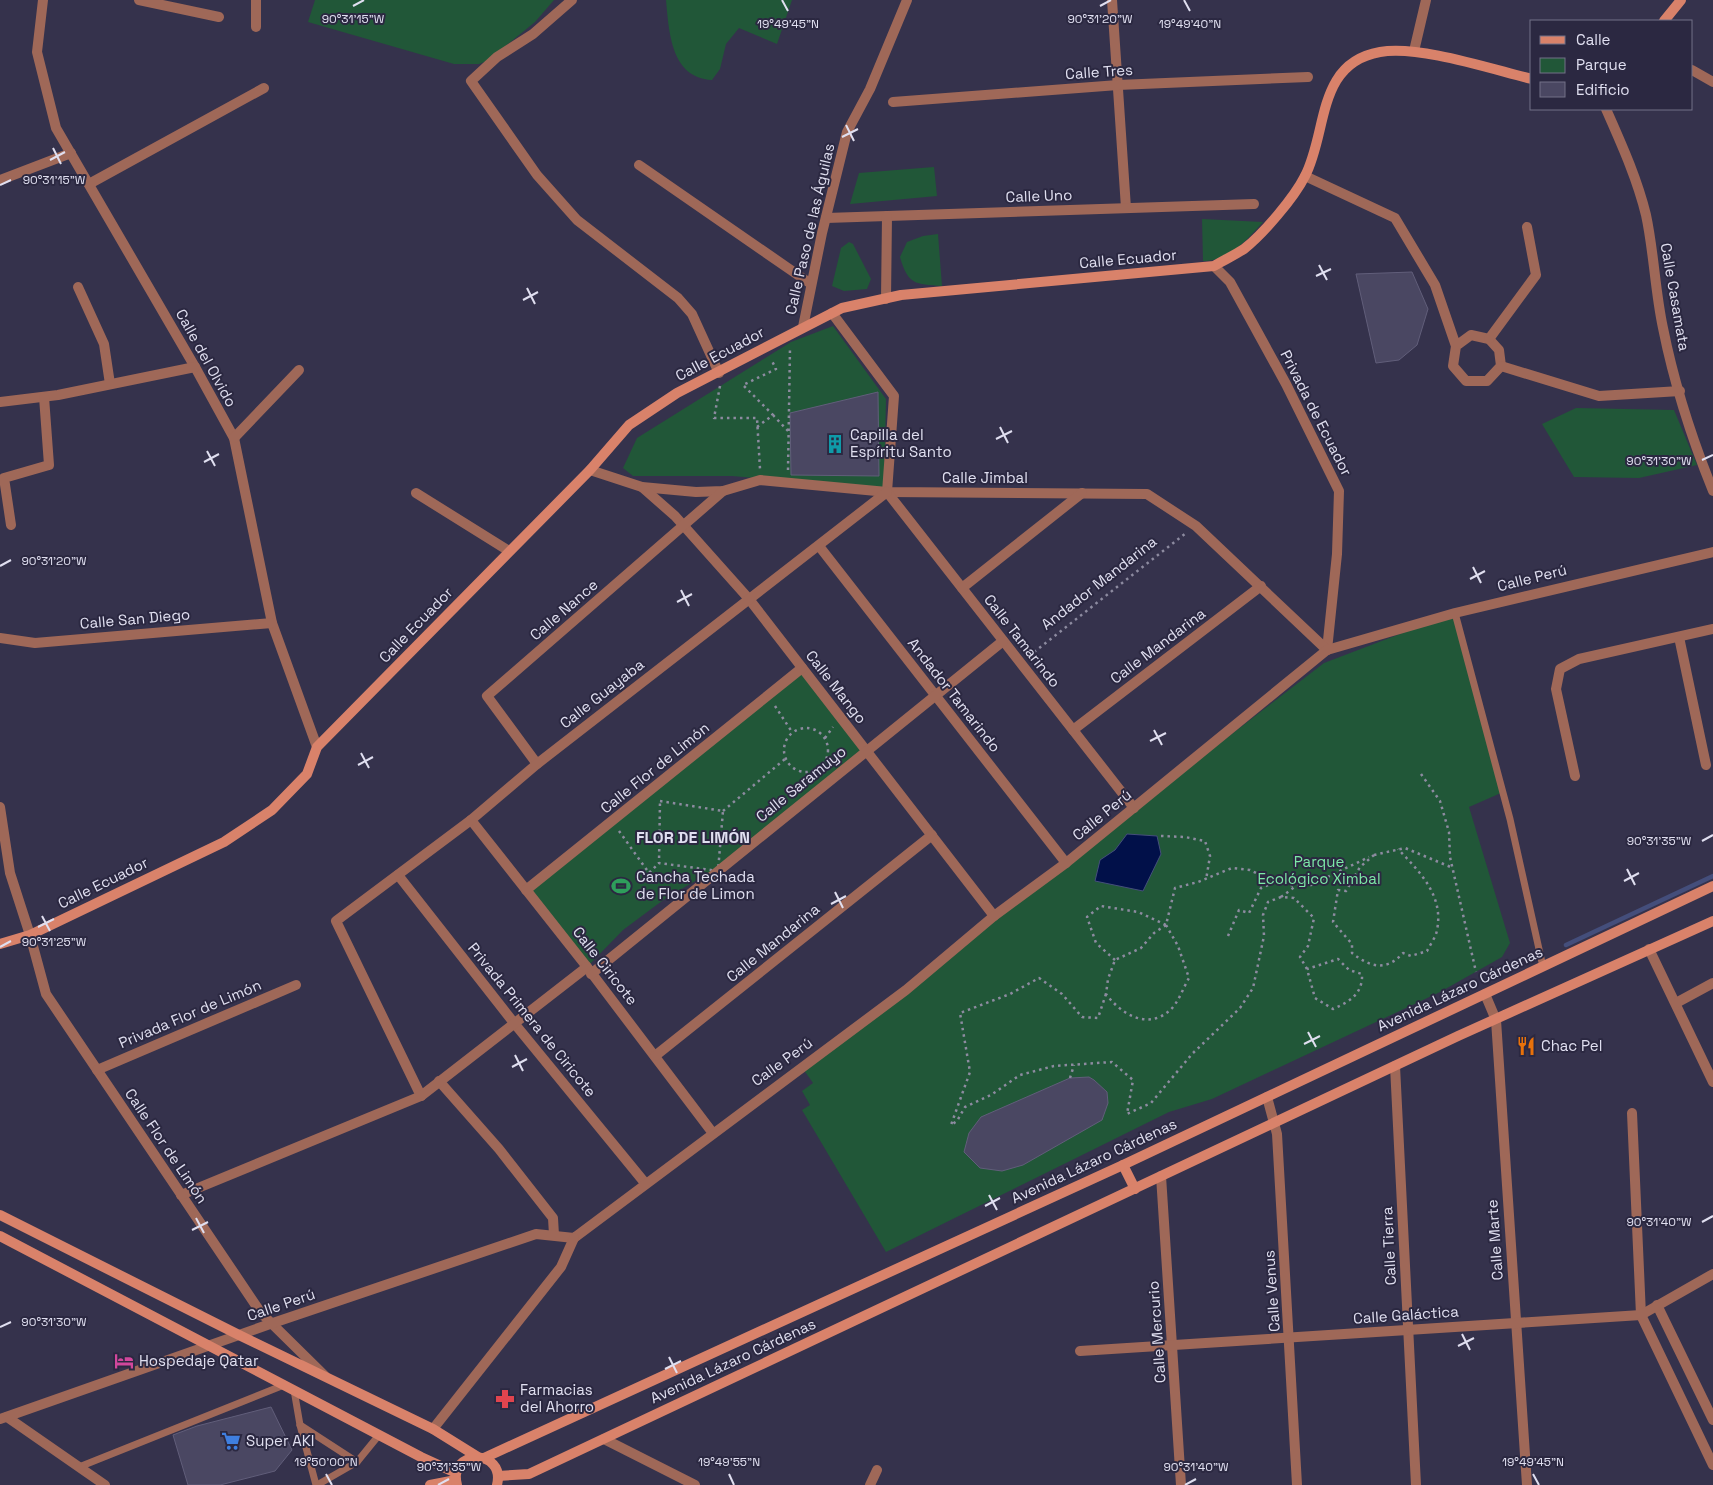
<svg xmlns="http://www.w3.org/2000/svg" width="1713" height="1485" viewBox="0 0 1713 1485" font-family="'Space Grotesk',sans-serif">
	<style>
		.green { fill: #215738 }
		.water { fill: #011049; stroke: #444e7b }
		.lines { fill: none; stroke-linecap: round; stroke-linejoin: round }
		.stream { stroke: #444e7b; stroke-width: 4.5 }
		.building { fill: #4a4762; stroke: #615e7a }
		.path { stroke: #8d8ba0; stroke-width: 2.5; stroke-dasharray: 2.5 4; stroke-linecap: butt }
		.lane { stroke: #9f6858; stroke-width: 7 }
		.street { stroke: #9f6858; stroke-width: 10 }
		.secondary { stroke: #d9826a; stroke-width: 10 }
		.ticks { fill: none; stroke: #e0dff0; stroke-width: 2 }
		.labels { text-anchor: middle; stroke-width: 4; stroke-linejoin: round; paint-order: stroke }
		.street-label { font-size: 15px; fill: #e0dff0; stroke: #2b2841 }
		.poi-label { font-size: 15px; fill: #e0dff0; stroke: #2b2841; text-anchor: start }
		.park-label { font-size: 15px; fill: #7de9a7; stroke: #2b2841 }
		.neighbourhood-label { font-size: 16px; font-weight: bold; fill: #e0dff0; stroke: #2b2841 }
		.ticks-label { font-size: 12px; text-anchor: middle; fill: #e0dff0; stroke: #2b2841; stroke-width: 4; stroke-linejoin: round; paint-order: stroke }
	</style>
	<rect width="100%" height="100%" fill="#35324c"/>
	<g class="green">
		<path d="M315,0H554L535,22L487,61L479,64H454L308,22Z"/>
		<path d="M666,0H792L777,44L739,28L726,44L720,69L712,80C671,78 669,32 666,0Z"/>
		<path d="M934,167L937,196L850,204L859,173Z"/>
		<path d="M1202,219L1263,222C1247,240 1229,261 1203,261Z"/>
		<path d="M938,234L942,286C915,284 908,285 900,257L907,242L923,236Z"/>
		<path d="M849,242L853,244L871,279L867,289L844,291L832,286L841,248Z"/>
		<path d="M833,326L886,399L884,489L732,476H633L623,468L637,438L791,342Z"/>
		<path d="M1576,408L1674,410L1697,465L1639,478L1574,477L1542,424Z"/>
		<path d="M1455,613L1501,793L1469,807L1510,943L1502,957L1440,992L1212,1099L1169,1112L886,1252L802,1110L810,1105L802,1091L813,1083L801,1066L1324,663Z"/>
		<path d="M802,671L862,749L721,866L666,898L623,930L589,965L529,891Z"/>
	</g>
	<path class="water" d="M1127,834L1157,836L1161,854L1143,891L1095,881L1100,860L1115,850Z"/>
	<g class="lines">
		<path class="stream" d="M1566,945L1713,876"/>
	</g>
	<g class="building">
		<path d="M1412,272L1428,309L1417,345L1399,360L1376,363L1356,274Z"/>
		<path d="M878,392L879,476L791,475L790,413Z"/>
		<path d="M1089,1077L1094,1080L1107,1092L1108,1103L1102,1120L1023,1165L1002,1171L980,1168L964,1152L969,1133L981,1117L1070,1078Z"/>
		<path d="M271,1407L292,1450L275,1471L220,1485H188L173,1435L197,1426Z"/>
	</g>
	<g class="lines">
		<g class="path">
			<path d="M720,386L714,418H757L760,469"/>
			<path d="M773,415L788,431"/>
			<path d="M757,427L773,415L743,385L776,369L771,359"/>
			<path d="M788,470L790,348"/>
			<path d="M1029,656L1186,533"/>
			<path d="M775,706L792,732"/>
			<circle cx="806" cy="750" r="22"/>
			<path d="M825,738L833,727"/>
			<path d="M1421,774L1440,801L1449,832L1450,857L1476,972"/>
			<path d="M660,801L723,811L718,871L659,863Z"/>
			<path d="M723,811L785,759"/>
			<path d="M619,831L649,873L659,863"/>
			<path d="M1161,836L1185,837L1205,841L1210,856L1206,880"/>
			<path d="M1374,855L1360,867L1346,891L1338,890L1333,922L1352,944V953C1370,967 1386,972 1403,953L1411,956L1427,951C1430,945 1436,937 1437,930C1444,896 1420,872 1398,849"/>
			<path d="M1374,855L1405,848L1453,868"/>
			<path d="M1281,897L1296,886"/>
			<path d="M1166,925L1178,946L1189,978C1183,988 1178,1004 1169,1011C1147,1030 1121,1014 1106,994L1108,979L1115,960L1141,948L1154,933Z"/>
			<path d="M1228,936L1239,910L1249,913L1261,888L1275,882L1296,886L1311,885L1369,857"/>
			<path d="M1115,960L1096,943L1087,917L1101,906L1138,912L1166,925L1175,888L1198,882L1232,868L1250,870L1275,882"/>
			<path d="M1106,994L1098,1018L1082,1017L1062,994L1039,978L1010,994L960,1013L970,1072L951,1125L957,1121L965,1107L991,1095L1020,1075L1054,1066L1112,1062L1133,1080L1127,1114L1151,1103L1192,1054L1240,1008L1253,988L1264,936L1263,915L1268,902L1281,897L1294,898L1314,918L1308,946L1300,957L1307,969L1315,998L1333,1009C1349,1002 1363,994 1362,974L1349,970L1338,959L1307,969"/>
			<path d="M1070,1078L1074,1065"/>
		</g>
		<g class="lane">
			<path d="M1455,613L1510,819L1543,967"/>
			<path d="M294,1390L300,1425L316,1485"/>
			<path d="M300,1425L357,1462"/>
			<path d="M79,1467L284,1385"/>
			<path d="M317,1485L357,1462L379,1435"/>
		</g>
		<g class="street">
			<path d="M43,0L37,52L56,128L195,367L234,438L272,623L317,747"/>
			<path d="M139,0L219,17"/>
			<path d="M572,0L533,34L497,57L471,81L537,175L577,220L678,298L692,314L719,373"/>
			<path d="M1112,0L1126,208"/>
			<path d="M256,27V0"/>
			<path d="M1414,51L1426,0"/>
			<path d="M1692,70L1713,82"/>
			<path d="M893,102L1118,85L1308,77"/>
			<path d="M1606,109C1621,143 1637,178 1646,215C1654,252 1655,291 1663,328C1674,383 1692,439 1713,491"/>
			<path d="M639,165L811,284"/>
			<path d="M1305,176L1395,218L1435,285L1456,346L1453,366L1466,381H1487L1501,366L1499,350L1489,339L1471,335L1456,346"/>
			<path d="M0,180L71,153"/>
			<path d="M89,184L264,88"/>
			<path d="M826,218L1254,204"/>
			<path d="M1214,266L1230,282L1286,384L1339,491L1337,554L1327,650"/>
			<path d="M78,287L104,344L110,384"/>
			<path d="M886,299L887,216"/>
			<path d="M832,313L894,396L887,492"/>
			<path d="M803,327L822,233L847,132L870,89L907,0"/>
			<path d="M1489,339L1536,275L1527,227"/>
			<path d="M1501,366L1599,396L1680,391"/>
			<path d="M0,402L58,395L195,367"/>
			<path d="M234,438L299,370"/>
			<path d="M590,470L642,487L696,492L723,491L760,480L887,492L1147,494L1196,526L1327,650"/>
			<path d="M642,487L675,516L749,599L994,916"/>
			<path d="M887,492L1134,808"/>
			<path d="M416,493L509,551"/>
			<path d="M11,525L4,478L49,465L44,397"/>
			<path d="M819,546L1066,863"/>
			<path d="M962,588L1082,493"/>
			<path d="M1679,637L1706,765"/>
			<path d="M0,638L35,643L272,623"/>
			<path d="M1073,730L1261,586"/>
			<path d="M537,764L487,696L723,491"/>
			<path d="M1575,776L1556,689L1560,669L1579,659L1713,629"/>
			<path d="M0,807L10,873L30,935L46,994L261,1313L325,1376"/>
			<path d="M471,820L587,967L712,1132"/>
			<path d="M398,875L514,1023L645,1183"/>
			<path d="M526,890L802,668"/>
			<path d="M1649,949L1713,1082"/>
			<path d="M591,974L1003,641"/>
			<path d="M1485,994L1496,1020L1527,1485"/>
			<path d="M1676,1003L1713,983"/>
			<path d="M655,1056L932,835"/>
			<path d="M1395,1066L1416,1485"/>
			<path d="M97,1070L296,985"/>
			<path d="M439,1081L499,1149L553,1218L554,1235"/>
			<path d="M421,1096L336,921L471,820L537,764L887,492"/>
			<path d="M1267,1097L1277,1134L1297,1485"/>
			<path d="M1632,1113L1641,1315L1713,1465"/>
			<path d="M1161,1176L1181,1485"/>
			<path d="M181,1195L421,1096L587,967"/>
			<path d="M1657,1305L1713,1420"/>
			<path d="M1080,1351L1641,1315L1713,1274"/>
			<path d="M7,1417L105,1485"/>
			<path d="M0,1419L270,1324L536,1234L574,1238L906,990L994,916L1066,863L1327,650L1455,613L1713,552"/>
			<path d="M433,1429L561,1267L574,1238"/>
			<path d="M604,1439L695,1485"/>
			<path d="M870,1485L877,1470"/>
		</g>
		<g class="secondary">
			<path d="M1664,21L1681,0"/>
			<path d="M0,944L30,935L224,842L272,810L307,774L317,747L590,470L629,425L677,393L842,308L901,295L1214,266C1224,260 1235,255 1244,249C1263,234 1294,198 1305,176C1328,132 1316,63 1380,52C1419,45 1491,69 1532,79"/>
			<path d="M1123,1165L1135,1189"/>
			<path d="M0,1215L239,1335L433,1429L478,1457"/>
			<path d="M0,1236L421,1457L456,1473"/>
			<path d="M484,1458L1123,1165L1713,886"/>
			<path d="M498,1476L529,1474L1458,1036L1713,921"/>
			<path d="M430,1485L456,1480"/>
			<path d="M457,1485C447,1449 506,1448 497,1485"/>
		</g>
	</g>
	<path class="ticks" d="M782,0L788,11M1184,0L1190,11M353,6L364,0M1100,6L1111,0M846,125L854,141M842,137L858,129M53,148L61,164M50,160L65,152M0,185L11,180M1319,265L1327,280M1316,276L1331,269M527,288L535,304M523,300L538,292M1000,427L1008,443M996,439L1012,431M207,451L215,466M1702,460L1713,455M204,462L219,454M0,566L11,560M1473,567L1481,583M1470,579L1485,571M681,590L689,606M677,602L692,594M1154,730L1162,745M1150,741L1166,733M361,753L369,768M358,765L373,757M1702,841L1713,835M1627,869L1635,885M1624,881L1639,873M835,892L843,908M831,904L846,896M42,916L50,931M38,927L54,919M0,947L11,941M1308,1032L1316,1047M1304,1044L1320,1036M515,1055L523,1071M512,1067L527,1059M989,1195L997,1210M985,1206L1000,1198M196,1218L204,1233M1702,1222L1713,1216M192,1230L208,1222M0,1327L11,1322M1462,1334L1470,1350M1458,1346L1474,1338M669,1357L677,1373M665,1369L681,1361M326,1474L332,1485M729,1474L734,1485M1533,1474L1539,1485M438,1485L449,1479M1185,1485L1196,1479"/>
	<defs>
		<g id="building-bare" transform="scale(1.5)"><path d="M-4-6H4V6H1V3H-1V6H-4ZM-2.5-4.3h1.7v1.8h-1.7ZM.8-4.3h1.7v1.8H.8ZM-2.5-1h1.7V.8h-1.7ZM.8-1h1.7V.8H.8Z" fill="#0f9aa8" stroke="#2b2841" stroke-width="2.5" paint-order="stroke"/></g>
		<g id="stadium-bare" transform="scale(1.5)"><path d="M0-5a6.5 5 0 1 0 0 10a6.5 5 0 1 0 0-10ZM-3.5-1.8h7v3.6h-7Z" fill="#2e9e5b" stroke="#2b2841" stroke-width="2.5" paint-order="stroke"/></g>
		<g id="restaurant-bare" transform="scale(1.5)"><path d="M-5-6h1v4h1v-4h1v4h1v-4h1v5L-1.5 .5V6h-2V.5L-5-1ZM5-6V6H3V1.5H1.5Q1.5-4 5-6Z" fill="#e8710a" stroke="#2b2841" stroke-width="2.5" paint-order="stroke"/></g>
		<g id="hotel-bare" transform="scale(1.5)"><path d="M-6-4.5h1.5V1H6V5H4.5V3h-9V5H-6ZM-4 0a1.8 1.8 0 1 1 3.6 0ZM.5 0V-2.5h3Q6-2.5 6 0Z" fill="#d1479c" stroke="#2b2841" stroke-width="2.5" paint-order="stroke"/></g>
		<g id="pharmacy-bare" transform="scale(1.5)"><path d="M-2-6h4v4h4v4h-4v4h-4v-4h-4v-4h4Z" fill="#e0444e" stroke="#2b2841" stroke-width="2.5" paint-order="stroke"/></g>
		<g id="supermarket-bare" transform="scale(1.5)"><path d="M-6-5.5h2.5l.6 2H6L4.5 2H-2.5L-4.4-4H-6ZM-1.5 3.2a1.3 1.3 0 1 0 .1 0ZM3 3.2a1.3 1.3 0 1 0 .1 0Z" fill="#3f7fe0" stroke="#2b2841" stroke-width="2.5" paint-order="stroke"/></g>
	</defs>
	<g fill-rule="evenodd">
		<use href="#building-bare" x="835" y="444"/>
		<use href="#stadium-bare" x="621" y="886"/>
		<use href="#restaurant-bare" x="1526" y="1046"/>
		<use href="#hotel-bare" x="124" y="1361"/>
		<use href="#pharmacy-bare" x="505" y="1399"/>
		<use href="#supermarket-bare" x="231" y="1441"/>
	</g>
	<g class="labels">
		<g class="street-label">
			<text transform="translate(1099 72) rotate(-4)" y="5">Calle Tres</text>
			<text transform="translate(1039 196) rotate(-2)" y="5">Calle Uno</text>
			<text transform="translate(810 229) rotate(-77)" y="5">Calle Paso de las Águilas</text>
			<text transform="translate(1128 259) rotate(-5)" y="5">Calle Ecuador</text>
			<text transform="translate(1675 297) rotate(80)" y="5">Calle Casamata</text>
			<text transform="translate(720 354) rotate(-28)" y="5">Calle Ecuador</text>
			<text transform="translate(206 358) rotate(61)" y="5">Calle del Olvido</text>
			<text transform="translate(1316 413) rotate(63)" y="5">Privada de Ecuador</text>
			<text x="985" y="483">Calle Jimbal</text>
			<text transform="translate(1532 578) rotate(-14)" y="5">Calle Perú</text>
			<text transform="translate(1099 583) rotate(-38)" y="5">Andador Mandarina</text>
			<text transform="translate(564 610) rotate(-41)" y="5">Calle Nance</text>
			<text transform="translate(135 619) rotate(-5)" y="5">Calle San Diego</text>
			<text transform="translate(416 625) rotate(-46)" y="5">Calle Ecuador</text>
			<text transform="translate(1022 641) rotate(52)" y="5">Calle Tamarindo</text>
			<text transform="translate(1158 646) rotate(-37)" y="5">Calle Mandarina</text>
			<text transform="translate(836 687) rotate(52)" y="5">Calle Mango</text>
			<text transform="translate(602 694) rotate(-38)" y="5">Calle Guayaba</text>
			<text transform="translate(954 695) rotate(52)" y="5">Andador Tamarindo</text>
			<text transform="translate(655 768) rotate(-39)" y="5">Calle Flor de Limón</text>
			<text transform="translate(801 784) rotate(-39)" y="5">Calle Saramuyo</text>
			<text transform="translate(1102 815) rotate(-39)" y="5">Calle Perú</text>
			<text transform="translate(103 883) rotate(-26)" y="5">Calle Ecuador</text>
			<text transform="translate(773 943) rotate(-39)" y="5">Calle Mandarina</text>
			<text transform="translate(605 966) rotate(52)" y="5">Calle Ciricote</text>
			<text transform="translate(1460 989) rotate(-25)" y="5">Avenida Lázaro Cárdenas</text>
			<text transform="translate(190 1014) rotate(-23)" y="5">Privada Flor de Limón</text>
			<text transform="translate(532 1020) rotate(51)" y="5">Privada Primera de Ciricote</text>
			<text transform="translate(782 1062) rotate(-36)" y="5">Calle Perú</text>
			<text transform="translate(166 1146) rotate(56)" y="5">Calle Flor de Limón</text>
			<text transform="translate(1094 1161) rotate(-25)" y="5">Avenida Lázaro Cárdenas</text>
			<text transform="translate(1495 1240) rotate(-94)" y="5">Calle Marte</text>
			<text transform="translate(1389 1246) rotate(-93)" y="5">Calle Tierra</text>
			<text transform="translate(1272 1291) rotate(-94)" y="5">Calle Venus</text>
			<text transform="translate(281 1305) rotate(-19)" y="5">Calle Perú</text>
			<text transform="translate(1406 1315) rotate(-4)" y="5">Calle Galáctica</text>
			<text transform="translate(1157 1332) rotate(-94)" y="5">Calle Mercurio</text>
			<text transform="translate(733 1361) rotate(-25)" y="5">Avenida Lázaro Cárdenas</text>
		</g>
		<g class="poi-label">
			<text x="850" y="440">Capilla del<tspan x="850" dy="17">Espíritu Santo</tspan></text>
			<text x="636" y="882">Cancha Techada<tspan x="636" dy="17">de Flor de Limon</tspan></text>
			<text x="1541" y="1051">Chac Pel</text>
			<text x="139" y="1366">Hospedaje Qatar</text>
			<text x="520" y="1395">Farmacias<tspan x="520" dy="17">del Ahorro</tspan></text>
			<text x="246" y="1446">Super AKI</text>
		</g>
		<g class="park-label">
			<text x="1319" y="867">Parque<tspan x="1319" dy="17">Ecológico Ximbal</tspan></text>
		</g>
		<g class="neighbourhood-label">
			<text x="693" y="843">FLOR DE LIMÓN</text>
		</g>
	</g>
	<g class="ticks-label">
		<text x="353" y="23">90°31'15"W</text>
		<text x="1100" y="23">90°31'20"W</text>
		<text x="788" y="28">19°49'45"N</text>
		<text x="1190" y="28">19°49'40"N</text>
		<text x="54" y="184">90°31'15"W</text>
		<text x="1659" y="465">90°31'30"W</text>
		<text x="54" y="565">90°31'20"W</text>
		<text x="1659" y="845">90°31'35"W</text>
		<text x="54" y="946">90°31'25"W</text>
		<text x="1659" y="1226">90°31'40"W</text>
		<text x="54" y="1326">90°31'30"W</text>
		<text x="326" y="1466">19°50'00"N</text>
		<text x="729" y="1466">19°49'55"N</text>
		<text x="1533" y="1466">19°49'45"N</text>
		<text x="449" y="1471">90°31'35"W</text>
		<text x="1196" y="1471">90°31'40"W</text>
	</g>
	<rect x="1530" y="20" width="162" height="90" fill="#2b2841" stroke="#737187"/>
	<rect x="1540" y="36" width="25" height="8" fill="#d9826a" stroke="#737187"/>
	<text x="1576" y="45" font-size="15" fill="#e0dff0">Calle</text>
	<rect x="1540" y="58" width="25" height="15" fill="#215738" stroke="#737187"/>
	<text x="1576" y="70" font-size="15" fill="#e0dff0">Parque</text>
	<rect x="1540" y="82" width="25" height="15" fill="#4a4762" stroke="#737187"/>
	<text x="1576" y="95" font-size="15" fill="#e0dff0">Edificio</text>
</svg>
